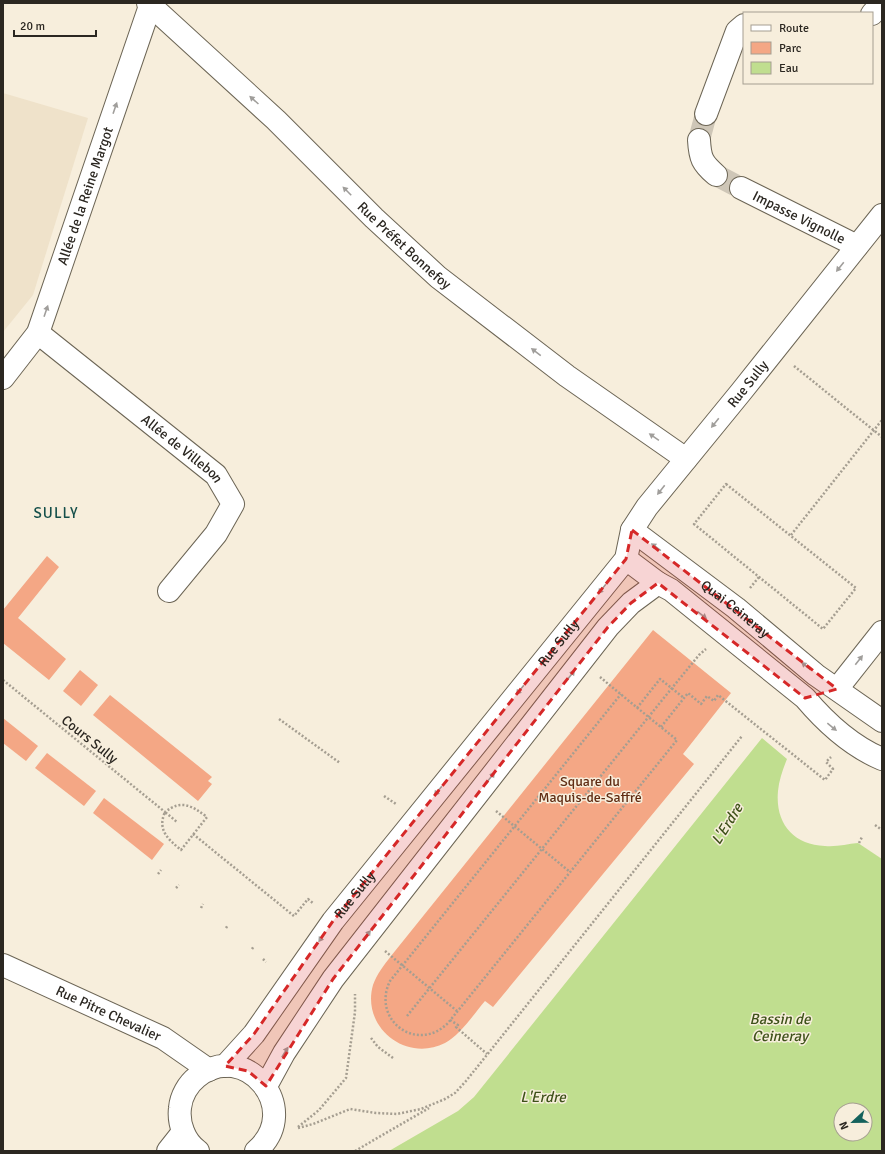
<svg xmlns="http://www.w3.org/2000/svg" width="885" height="1154" viewBox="0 0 885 1154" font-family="Signika,sans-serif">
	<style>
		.built { fill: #efe2ca }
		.green { fill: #f4a785 }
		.water { fill: #c0de8f; fill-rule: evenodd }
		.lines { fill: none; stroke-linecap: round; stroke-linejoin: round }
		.street-tunnel { stroke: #cec6b7; stroke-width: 22; stroke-dasharray: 22 11; stroke-linecap: butt }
		.street-casing { stroke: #6c6555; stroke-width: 24 }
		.secondary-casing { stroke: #6c6555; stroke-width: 24 }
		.path { stroke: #a59e91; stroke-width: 2.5; stroke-dasharray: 2 2; stroke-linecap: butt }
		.street { stroke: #fff; stroke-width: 22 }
		.secondary { stroke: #fff; stroke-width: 22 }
		.oneway { fill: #a09e9b }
		.marked { fill: #d62828; fill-opacity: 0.2; stroke: #d62828; stroke-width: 3; stroke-dasharray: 8 5; stroke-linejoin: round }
		.labels { text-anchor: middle; stroke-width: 3; stroke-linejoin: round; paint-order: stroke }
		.street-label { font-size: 14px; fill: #2b2721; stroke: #f7eedc }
		.park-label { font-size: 14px; fill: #602c13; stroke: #f7eedc }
		.neighbourhood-label { font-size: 15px; letter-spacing: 1px; fill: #144f4a; stroke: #f7eedc }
		.water-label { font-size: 15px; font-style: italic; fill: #3e5119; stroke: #f7eedc }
	</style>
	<rect width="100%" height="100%" fill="#f7eedc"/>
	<path class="built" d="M3,93L88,118L33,295L3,332Z"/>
	<g class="green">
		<path d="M47,556L59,567L18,618L66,659L49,680L3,643V637L4,635L3,634V610Z"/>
		<path d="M653,630L731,693L683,754L694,764L493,1007L485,1001C474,1014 460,1035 445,1043C406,1063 361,1027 373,985C377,974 384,965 391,956Z"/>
		<path d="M80,670L98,685L81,706L63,691Z"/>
		<path d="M110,695L212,777L208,781L212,784L198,801L93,715Z"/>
		<path d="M3,718L38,746L26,761L3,743Z"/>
		<path d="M47,753L96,791L84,806L35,768Z"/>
		<path d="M104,798L164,844L152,860L93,813Z"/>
	</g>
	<path class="water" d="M762,738L787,759C783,769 779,780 778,791C775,823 793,845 825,846C837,847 847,844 858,843L882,859V1151H389L458,1111L474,1097ZM841,1110H865V1134H841Z"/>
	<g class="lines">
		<g class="street-tunnel">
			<path d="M699,140L706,114"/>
			<path d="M716,175L741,188"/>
		</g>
		<g class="street-casing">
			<g id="street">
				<path id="s1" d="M148,3L276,120L374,218L438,277L567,376L686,459"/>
				<path d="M872,14L882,3"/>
				<path d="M706,114L737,31L744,25"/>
				<path d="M699,140C700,158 702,163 716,175"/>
				<path id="s2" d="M741,188L857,246"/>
				<path id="s3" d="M38,333L216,475L233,504L216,534L169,591"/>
				<path id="s4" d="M3,378L38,333L151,3"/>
			</g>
		</g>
		<g class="secondary-casing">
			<g id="secondary">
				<path id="s5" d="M632,530L736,608L816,675L882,721"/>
				<path d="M626,559L658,583L671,590L805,698C827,724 851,746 882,759"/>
				<path d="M837,689L882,632"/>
				<path id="s6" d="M3,965L163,1038L209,1070"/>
				<path id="s7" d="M225,1066L254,1034L333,921L626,559L632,530L647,507L741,392L882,215"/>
				<path d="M266,1086L284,1053L333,979L608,627L631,603L658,583"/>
				<path d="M168,1151L183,1132"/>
				<path d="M198,1151C185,1142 178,1124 180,1108C181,1096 188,1084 197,1077C244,1038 305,1109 256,1151"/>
			</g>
		</g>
		<g class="path">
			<path d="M794,366L882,437"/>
			<path d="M726,484L856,588L823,629L694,524Z"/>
			<path d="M791,535L882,420"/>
			<path d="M750,588L759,577"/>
			<path d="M600,677C625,698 651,719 677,740L448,1023C417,1054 371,1020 390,981L621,694"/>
			<path d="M3,680L165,812C182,799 192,806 207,817L181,850C168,839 157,830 165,812L177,822"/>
			<path d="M637,708L660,679L684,698"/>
			<path d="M279,719L340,763"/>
			<path d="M661,727L688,693L701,704L707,696L714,701L718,695L825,780L833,769L826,762L831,757"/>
			<path d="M384,796L396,804"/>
			<path d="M496,811L570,872"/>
			<path d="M875,825L882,830"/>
			<path d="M193,834L294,916L308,899L314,904"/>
			<path d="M859,843L862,837"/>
			<path d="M158,874L161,870"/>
			<path d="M176,888L179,885"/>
			<path d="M201,908L203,904"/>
			<path d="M226,928L228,925"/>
			<path d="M252,949L254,946"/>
			<path d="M385,951L457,1011"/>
			<path d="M263,959L266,962"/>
			<path d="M407,1016L663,699L699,655L706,649"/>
			<path d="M450,1020L458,1025L456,1027L487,1054"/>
			<path d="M371,1038L378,1047L393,1058"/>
			<path d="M298,1127L319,1110L346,1078L355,1012V994"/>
			<path d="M298,1128L313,1124L350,1109L376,1113L397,1114L421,1109L445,1099L455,1093L466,1081L742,736"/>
			<path d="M355,1151L429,1108"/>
		</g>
		<use href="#street" class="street"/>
		<use href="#secondary" class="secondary"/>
	</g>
	<defs><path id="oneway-solid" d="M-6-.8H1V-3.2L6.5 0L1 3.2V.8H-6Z"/></defs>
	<g class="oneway">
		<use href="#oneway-solid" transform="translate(254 100) rotate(-138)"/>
		<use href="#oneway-solid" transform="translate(115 108) rotate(-71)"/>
		<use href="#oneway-solid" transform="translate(347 191) rotate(-135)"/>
		<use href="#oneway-solid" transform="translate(840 267) rotate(129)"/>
		<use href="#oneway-solid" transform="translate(46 311) rotate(-71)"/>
		<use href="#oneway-solid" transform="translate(536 352) rotate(-143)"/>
		<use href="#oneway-solid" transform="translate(715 423) rotate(129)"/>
		<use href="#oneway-solid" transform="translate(654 437) rotate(-145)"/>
		<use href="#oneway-solid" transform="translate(661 490) rotate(128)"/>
		<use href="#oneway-solid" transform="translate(656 547) rotate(-144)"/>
		<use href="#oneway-solid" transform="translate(602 589) rotate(129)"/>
		<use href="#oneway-solid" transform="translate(702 615) rotate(38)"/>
		<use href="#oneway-solid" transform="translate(859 660) rotate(-52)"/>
		<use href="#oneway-solid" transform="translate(806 666) rotate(-140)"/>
		<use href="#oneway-solid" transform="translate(571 675) rotate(-52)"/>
		<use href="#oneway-solid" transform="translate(520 690) rotate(129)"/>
		<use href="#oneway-solid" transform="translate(832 727) rotate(39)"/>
		<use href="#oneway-solid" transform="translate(491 777) rotate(-52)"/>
		<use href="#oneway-solid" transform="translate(438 791) rotate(129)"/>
		<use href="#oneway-solid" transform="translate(367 935) rotate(-52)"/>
		<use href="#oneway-solid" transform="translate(322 937) rotate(125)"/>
		<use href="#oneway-solid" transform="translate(285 1052) rotate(-58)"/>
	</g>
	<path class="marked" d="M632,530L837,689L805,698L658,583L631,603L608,627L333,979L266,1086L248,1071L225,1066L254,1034L333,921L626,559Z"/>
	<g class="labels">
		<g class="street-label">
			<text dy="5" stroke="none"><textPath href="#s4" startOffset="202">Allée de la Reine Margot</textPath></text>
			<text dy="5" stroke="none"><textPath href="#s2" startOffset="65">Impasse Vignolle</textPath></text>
			<text dy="5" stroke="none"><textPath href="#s1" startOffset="353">Rue Préfet Bonnefoy</textPath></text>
			<text dy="5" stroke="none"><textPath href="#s7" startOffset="863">Rue Sully</textPath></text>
			<text dy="5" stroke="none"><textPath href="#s3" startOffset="185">Allée de Villebon</textPath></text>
			<text dy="5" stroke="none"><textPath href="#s5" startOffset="130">Quai Ceineray</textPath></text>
			<text dy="5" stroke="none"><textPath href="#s7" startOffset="539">Rue Sully</textPath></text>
			<text transform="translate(90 739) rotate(39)" y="5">Cours Sully</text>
			<text dy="5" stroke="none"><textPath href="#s7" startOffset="215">Rue Sully</textPath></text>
			<text dy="5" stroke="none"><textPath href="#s6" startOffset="116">Rue Pitre Chevalier</textPath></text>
		</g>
		<g class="park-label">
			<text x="590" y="786">Square du<tspan x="590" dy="16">Maquis-de-Saffré</tspan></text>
		</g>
		<g class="neighbourhood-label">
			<text x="56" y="518">SULLY</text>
		</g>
		<g class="water-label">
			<text transform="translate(727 824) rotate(-58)" y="5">L'Erdre</text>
			<text x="780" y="1024">Bassin de<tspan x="780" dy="17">Ceineray</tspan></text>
			<text x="543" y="1102">L'Erdre</text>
		</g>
	</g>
	<rect width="885" height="1154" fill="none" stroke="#2b2721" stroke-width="8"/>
	<rect x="743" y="12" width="130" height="72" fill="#f7eedc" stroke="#a59e91"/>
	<rect x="751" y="25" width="20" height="6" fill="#ffffff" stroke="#a59e91"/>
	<text x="779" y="32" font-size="12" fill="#2b2721">Route</text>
	<rect x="751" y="42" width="20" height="12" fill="#f4a785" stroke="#a59e91"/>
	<text x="779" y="52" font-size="12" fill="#2b2721">Parc</text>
	<rect x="751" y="62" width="20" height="12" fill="#c0de8f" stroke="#a59e91"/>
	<text x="779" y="72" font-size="12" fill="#2b2721">Eau</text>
	<g transform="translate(853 1122) rotate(248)"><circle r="19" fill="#f7eedc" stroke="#a59e91"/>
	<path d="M0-3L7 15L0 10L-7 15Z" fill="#15625c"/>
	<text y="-6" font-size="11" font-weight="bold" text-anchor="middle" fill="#2b2721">N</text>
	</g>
	<path d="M14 30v6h82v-6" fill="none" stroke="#2b2721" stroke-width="2"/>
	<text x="20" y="30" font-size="12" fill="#2b2721" stroke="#f7eedc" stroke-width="3" paint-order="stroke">20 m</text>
</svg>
